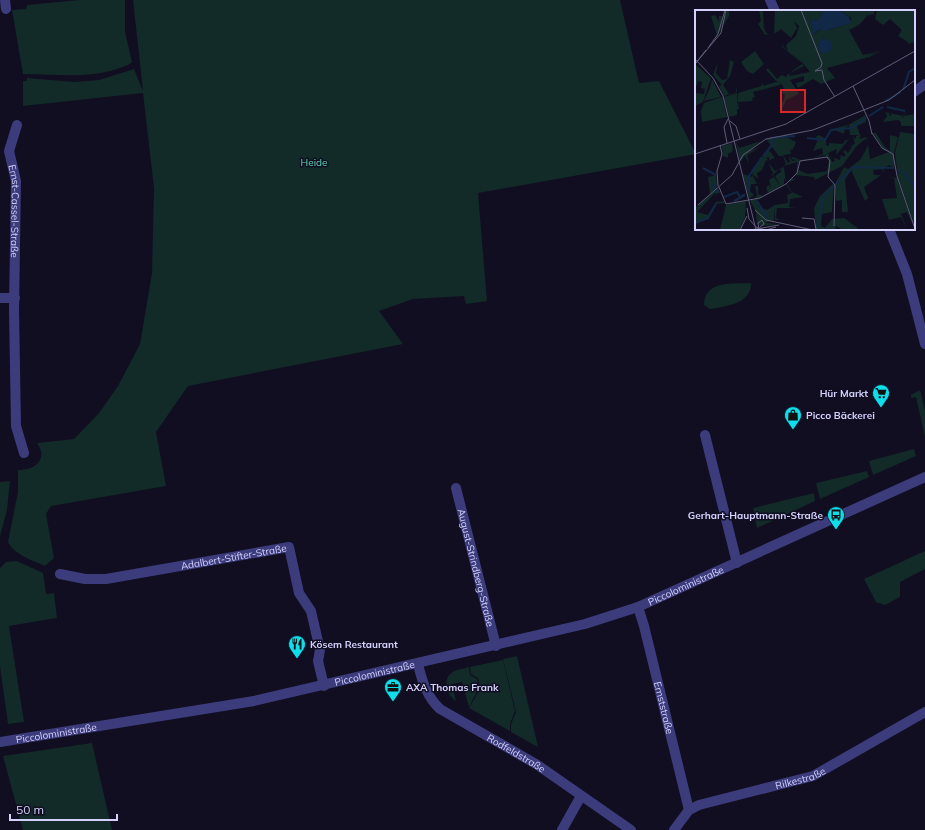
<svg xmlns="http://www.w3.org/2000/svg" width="925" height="830" viewBox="0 0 925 830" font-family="Mulish,sans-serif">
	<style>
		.green { fill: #122a28 }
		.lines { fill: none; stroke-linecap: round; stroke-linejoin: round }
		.minor { stroke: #3c3c7d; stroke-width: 10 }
		.labels { text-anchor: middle; stroke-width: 3; stroke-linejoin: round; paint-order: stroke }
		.park-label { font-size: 10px; fill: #61d8b5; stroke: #110e21 }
		.street-label { font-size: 10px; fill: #d4d1fc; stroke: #110e21 }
		.poi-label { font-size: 10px; font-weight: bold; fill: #d4d1fc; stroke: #110e21; text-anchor: start }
		.inset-river { fill: none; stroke: #112847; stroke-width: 2 }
		.inset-road { fill: none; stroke: #5f5c79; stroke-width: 1 }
		.view { fill: #d62828; fill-opacity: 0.15; stroke: #d62828; stroke-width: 2 }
		.inset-edge { fill: none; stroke: #d4d1fc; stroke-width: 2 }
	</style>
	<rect width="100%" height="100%" fill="#110e21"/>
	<g class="green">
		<path d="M79,0H125V32L132,62C128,66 122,67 117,69C86,79 56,74 23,74L12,10L26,9L27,5Z"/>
		<path d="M133,0H620L639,83L659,81L696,154L478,193L487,301L466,304L464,296L413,299L379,311L403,344L188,386L156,432L166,486L51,506L46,514L54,558L45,566C33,560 14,555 8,542L18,492V470C34,470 49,460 37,443L74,439L99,413L118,386L140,344L152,273L154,188L143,93L23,106V81H27V78L74,82L99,80L134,69L143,91Z"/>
		<path d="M751,283C751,304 727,306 710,309L704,305C704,280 734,284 751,283Z"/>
		<path d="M920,390L925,411V437L916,397L911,398V395Z"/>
		<path d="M914,449L916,456L873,475L869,461Z"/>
		<path d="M867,471L869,477L820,499L816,483Z"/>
		<path d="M10,481L7,510L0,536V482Z"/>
		<path d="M814,493L815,501L757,528L753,508Z"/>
		<path d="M925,551V569L900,582V597L885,605L876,602L864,579Z"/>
		<path d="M17,561L43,573L46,594L54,593L57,618L9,626L24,722L8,724L0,666V568L6,562Z"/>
		<path d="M517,656L538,747L511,732V724L516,712L503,659Z"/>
		<path d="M503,660L515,711L510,724V731L469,708L480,689L478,678L471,674L470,667Z"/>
		<path d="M469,667L470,675L477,679L479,688L469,707L462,682L452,684L456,701C447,695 441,679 453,672C457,669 464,669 469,667Z"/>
		<path d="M92,743L112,830H23L3,756Z"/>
	</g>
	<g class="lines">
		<g class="minor">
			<path d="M5,0L6,9"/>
			<path d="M770,0L775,11"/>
			<path d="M914,92L925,84"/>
			<path id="s1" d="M17,125L9,151L16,181L14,310L16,426L24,453"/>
			<path d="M889,229L907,274L925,344"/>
			<path d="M0,298H15"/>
			<path d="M705,435L737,563"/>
			<path id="s2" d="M456,488L496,646"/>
			<path id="s3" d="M60,574L85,579H106L289,547L299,593L311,611L320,650L318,661L324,686"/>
			<path id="s4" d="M638,607L644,626L689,810"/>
			<path id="s5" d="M418,664C422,681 427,697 440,709L536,764L631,830"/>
			<path id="s6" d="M0,742L254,701L585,624L638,607L925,477"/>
			<path d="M562,830L581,796"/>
			<path id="s7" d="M674,830L689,810L699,805L813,776L925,712"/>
		</g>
	</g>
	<defs>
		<g id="supermarket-pin" transform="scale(0.9)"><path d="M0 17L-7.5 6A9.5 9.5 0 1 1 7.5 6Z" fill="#0edeeb" stroke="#110e21"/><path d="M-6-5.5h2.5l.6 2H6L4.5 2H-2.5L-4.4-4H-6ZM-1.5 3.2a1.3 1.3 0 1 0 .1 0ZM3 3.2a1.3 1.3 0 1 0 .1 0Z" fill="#111"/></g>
		<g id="shop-pin" transform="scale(0.9)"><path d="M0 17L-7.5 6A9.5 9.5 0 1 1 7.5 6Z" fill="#0edeeb" stroke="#110e21"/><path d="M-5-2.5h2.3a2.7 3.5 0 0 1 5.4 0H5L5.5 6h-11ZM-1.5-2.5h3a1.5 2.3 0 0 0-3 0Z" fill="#111"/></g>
		<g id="bus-pin" transform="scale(0.9)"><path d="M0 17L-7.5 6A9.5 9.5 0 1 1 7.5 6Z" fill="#0edeeb" stroke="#110e21"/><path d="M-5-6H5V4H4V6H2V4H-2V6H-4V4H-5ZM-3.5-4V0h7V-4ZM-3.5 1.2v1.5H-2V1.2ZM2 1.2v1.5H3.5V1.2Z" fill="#111"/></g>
		<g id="restaurant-pin" transform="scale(0.9)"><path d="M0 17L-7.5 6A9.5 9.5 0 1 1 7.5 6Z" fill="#0edeeb" stroke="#110e21"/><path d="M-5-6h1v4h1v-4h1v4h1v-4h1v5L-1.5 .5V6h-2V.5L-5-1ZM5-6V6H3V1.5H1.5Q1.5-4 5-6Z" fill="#111"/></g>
		<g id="office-pin" transform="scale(0.9)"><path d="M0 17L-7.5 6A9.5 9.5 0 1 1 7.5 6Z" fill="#0edeeb" stroke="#110e21"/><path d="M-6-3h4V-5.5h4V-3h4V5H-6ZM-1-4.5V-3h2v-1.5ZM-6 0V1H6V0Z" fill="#111"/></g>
	</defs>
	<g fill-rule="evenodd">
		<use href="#supermarket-pin" x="881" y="393"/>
		<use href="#shop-pin" x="793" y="415"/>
		<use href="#bus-pin" x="836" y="515"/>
		<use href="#restaurant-pin" x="297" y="644"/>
		<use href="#office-pin" x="393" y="687"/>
	</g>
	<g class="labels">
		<g class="park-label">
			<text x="314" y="166">Heide</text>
		</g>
		<g class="street-label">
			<text dy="4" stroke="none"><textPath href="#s1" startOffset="88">Ernst-Cassel-Straße</textPath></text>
			<text dy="4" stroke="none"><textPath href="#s3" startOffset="176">Adalbert-Stifter-Straße</textPath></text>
			<text dy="4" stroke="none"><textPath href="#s2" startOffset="82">August-Strindberg-Straße</textPath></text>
			<text dy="4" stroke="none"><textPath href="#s6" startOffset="705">Piccoloministraße</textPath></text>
			<text dy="4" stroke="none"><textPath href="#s6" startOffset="381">Piccoloministraße</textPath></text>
			<text dy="4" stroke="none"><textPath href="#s4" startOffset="104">Ernststraße</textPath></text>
			<text dy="4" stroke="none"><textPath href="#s6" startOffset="57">Piccoloministraße</textPath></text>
			<text dy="4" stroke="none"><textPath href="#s5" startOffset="139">Rodfeldstraße</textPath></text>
			<text dy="4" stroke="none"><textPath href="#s7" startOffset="141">Rilkestraße</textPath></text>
		</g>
		<g class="poi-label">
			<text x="868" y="397" text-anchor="end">Hür Markt</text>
			<text x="806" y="419">Picco Bäckerei</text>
			<text x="823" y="519" text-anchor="end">Gerhart-Hauptmann-Straße</text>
			<text x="310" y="648">Kösem Restaurant</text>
			<text x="406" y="691">AXA Thomas Frank</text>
		</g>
	</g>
	<g transform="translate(695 10)">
		<rect width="220" height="220" fill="#110e21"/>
		<path d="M32,0H34V6L22,26L16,6L20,5L24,12V6H27L26,16ZM64,0H68L69,18L71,23L74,24L70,25L63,14L66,11ZM80,0H129L123,10L118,9L115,12L120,24L125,19L133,20L155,13L156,8L144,0H172L171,3L173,0H180L178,6V4L174,5L179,8L173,5L164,15L154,20L168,45L187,41L169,47L183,43L174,47L132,58L140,68L126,74L118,69L103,78L101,74V73L109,71V66L95,70L104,84L91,90L87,99L85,93L89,90L90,85L87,83L89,80L88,76L84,73L85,75L58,82L60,87L57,88L58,91L43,92L44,99H42L43,83L66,76L68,73V76L84,71H81L71,60L73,58L82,69L87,65L91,67L92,65L107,54L109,56L95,63L94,66L115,62L107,52H106L87,37V35H90L87,36L93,41L91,35L101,26L104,16L99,11L102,18L96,28L86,19L79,24ZM182,0H220V32L212,34L213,32L203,26L207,20L195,9L188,15L180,9ZM60,41L69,54L58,64L52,61L46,52ZM35,50L39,52L35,66L28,75L34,84L41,82L42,76V82L29,86L24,76L27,75L18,65L23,52L21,63L27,70L32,69ZM1,55L16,68L8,92L0,96V83L9,84L10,79L6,78L7,72L3,71L1,77ZM17,69L26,87L9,91L15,78ZM42,83V105L34,107L29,87ZM27,87L32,107L7,112L6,102L3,109L9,93ZM190,102L194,103V105L197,106L195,103L208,106L207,109L209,106H208L210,102L209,106L220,104V116H206V112L203,110L188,112L192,106ZM171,105V112L162,116L165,125H155L154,115L150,118L149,124L137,119L153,115ZM220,120V217L203,167L200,143L205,122L219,124ZM178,123H181L190,137L195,141V125L203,127L199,143V159L195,155L188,158L189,162L186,159L178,160L179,165H186L169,177L173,188L170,191L156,160L150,170L153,202H147V190L141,191L140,174L149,157L153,159L166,149L173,135L175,149L194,142L189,140ZM93,124L91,127L101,132L98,139L95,140L96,144L88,145L93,153L95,152L94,145L97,151L103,150L96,149L98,147L105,150L117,148L128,144L127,138L118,141L123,129L120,127L124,125L131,129V135L134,136V133L147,134L150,132L148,130L151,131L155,128L141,145L142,139L133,143L137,152L140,151L139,148L145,150L146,144L148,147L151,145L148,142L150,140L153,143L157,137L154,135L157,136L160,133L158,127L161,129V126L166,125L164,129L171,127L172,131L170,129L161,137L147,156L120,170L119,167L100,165L97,168L99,170L92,173L102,163V152L89,156L91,154L88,146H84L71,129ZM130,145L134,150L132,161L113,164L103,160V153L105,151ZM41,131L44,138L66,131L54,141L65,137L52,145L54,154L50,146L45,152ZM37,133L38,141L33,144V148L28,146L27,136ZM73,139L80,148L74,150V147L71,148L74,151L71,150L67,160L62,163L63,169L57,164L62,174H56L55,181L59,185L54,189L48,164L57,167L58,159ZM73,152L80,161L89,157L91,173L89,168V174L62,190L64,197L72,200L80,195L93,193L92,185L97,183L91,175L92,174L97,182L108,187L95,189L94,197L101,198H82L81,208L85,210H80V198L79,210L70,213L84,214L68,216L62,214L61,202L55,190L60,189L62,185L60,176H63V184L68,186L73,183L71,177L74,175L76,178L74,170L79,167L85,176L80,166L87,161L84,159L76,167L78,163ZM21,165L22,177L15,184L13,167ZM187,166L202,168L219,218L212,202L206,204L212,220L206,207L194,210L187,189L202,188L199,168ZM139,173L137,202L127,204L126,216L130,218L137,209L149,208L165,220H148L141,216L140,220H121L119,198L125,186ZM23,178L25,183L19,184L2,202L13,205L21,192L29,191L30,193L21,194L13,209L0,214V198ZM51,191L50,208L44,220H25L31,195Z" fill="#122a28" fill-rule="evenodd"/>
		<path d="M129,0H144L154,7L156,13L129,21L125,19L119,24L115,12L118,9L123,10ZM123 36a7 7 0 1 1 14 0a7 7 0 1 1-14 0Z" fill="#112847"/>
		<path class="inset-river" d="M208,80L214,62L220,58M190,91L206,82M192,97L210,101M174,106L188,97M112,128L130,130L136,120L156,118L171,108M68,146L78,134L76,128L100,126M8,158L21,165M202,159L211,165L220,177M21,174L18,177L24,182M141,174L159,157L199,158M54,182V166L67,147M29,187L42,182L45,187L50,184M39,191L50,185M62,191L73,208M125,203L129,186L139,176M0,213L13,208L21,194M120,218L122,217L125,204"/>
		<path class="inset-road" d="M106,0L127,53L126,57L120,61L127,60L129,70L140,87M13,38L23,24L30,0M0,49L18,68L28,86L61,220M0,54L26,23L31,0M0,54L11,40M158,76L174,111L177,124M35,111L41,116L45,129M177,123L187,138L198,144L202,166L220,219M32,133L29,117L33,109M0,144L91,114L220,41M23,176L22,161L27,144L25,135M24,177L31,194L65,188L91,174L102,163L105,151L132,147L135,151L133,167L140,175L139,216M3,195L37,165L48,145L71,129L118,120L194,90L220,70M52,198L54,209L61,217L71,220L81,217M60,200L71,210L118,220M107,208L119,209L121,219M45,220L52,206M56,220L84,215M64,220L63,213L67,210L69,214L65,217"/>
		<path class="view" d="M86,80H110V102H86Z"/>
		<rect width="220" height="220" class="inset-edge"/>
	</g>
	<path d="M10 814v6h107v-6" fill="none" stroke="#d4d1fc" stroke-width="2"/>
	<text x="16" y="814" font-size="12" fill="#d4d1fc" stroke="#110e21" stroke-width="3" paint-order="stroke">50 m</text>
</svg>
